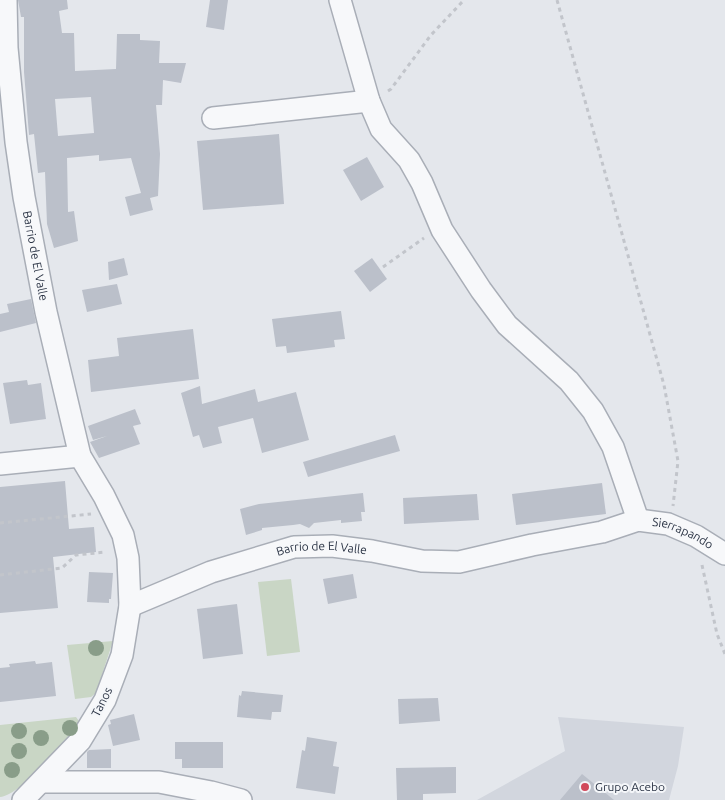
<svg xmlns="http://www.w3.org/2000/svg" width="725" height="800" viewBox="0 0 725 800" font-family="Ubuntu,sans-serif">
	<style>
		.built { fill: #d2d6de }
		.green { fill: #c9d6c5 }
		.building { fill: #bbc0ca; fill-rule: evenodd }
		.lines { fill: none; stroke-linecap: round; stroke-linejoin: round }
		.street-casing { stroke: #a9aeb7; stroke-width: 24 }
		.path { stroke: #c2c5cb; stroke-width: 3; stroke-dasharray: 4 4; stroke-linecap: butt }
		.street { stroke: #f7f8fa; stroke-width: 21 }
		.tree { fill: #899d89 }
		.poi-dot { fill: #d1495b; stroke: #f4f6f9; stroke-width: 2 }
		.labels { text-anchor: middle; stroke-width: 4; stroke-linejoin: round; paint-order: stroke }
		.street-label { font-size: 12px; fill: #2b3445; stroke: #f4f6f9 }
		.poi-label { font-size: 12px; fill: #2b3445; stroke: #f4f6f9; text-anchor: start }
	</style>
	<rect width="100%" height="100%" fill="#e4e7ec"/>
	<path class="built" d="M558,717L684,727L678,766L669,800H477L565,751Z"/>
	<g class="green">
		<path d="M291,579L300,652L267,656L258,582Z"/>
		<path d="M113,641L96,693L91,697L75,699L67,645Z"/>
		<path d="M76,717L81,724C66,741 20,796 0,797V725Z"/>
	</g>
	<g class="building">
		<path d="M18,0H67L68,9L59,11L62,33H74L75,71L116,69L117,34H140V40L160,41L159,63H186L181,83L163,80L162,105H156L160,154L158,196L150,198L153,210L130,216L125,197L141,193L131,158L99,161V155L67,158L68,212L74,211L78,241L54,248L47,224L45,172L38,173L34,134L29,135L24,72V17H21ZM91,97L94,133L58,136L55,99Z"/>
		<path d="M210,0H228L224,30L206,27Z"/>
		<path d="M279,134L284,204L203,210L197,141Z"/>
		<path d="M367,157L384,187L361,201L343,170Z"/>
		<path d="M124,258L128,275L109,280L108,262Z"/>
		<path d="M372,258L387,279L370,292L354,271Z"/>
		<path d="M117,284L122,304L87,312L82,290Z"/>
		<path d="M31,299L36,323L0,332V314L9,312L7,304Z"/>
		<path d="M341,311L345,339L334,340L335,347L287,353L286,346L276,347L272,319Z"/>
		<path d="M193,329L199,379L91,392L88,360L119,356L117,338Z"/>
		<path d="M27,380L28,385L41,383L46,419L10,424L3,383Z"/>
		<path d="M200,386L202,404L255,389L258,402L296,392L309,440L262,453L253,418L218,427L222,443L203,448L199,435L193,437L181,393Z"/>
		<path d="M135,409L141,424L133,426L140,444L99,458L90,442L107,436L93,440L88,426Z"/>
		<path d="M395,435L400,451L308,477L303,462Z"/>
		<path d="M65,481L69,529L94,527L96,552L53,557L58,608L0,613V487Z"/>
		<path d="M602,483L606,514L516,525L512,494Z"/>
		<path d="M363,493L365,512H361L362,521L341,523V520L314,523L309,528L300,524L293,525L262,528V530L246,535L240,509L259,504Z"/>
		<path d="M477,494L479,520L404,524L403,498Z"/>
		<path d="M89,572L113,573L111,599H109V603L87,602Z"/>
		<path d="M353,574L357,598L328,604L323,579Z"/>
		<path d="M237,604L243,654L203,659L197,609Z"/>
		<path d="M35,661L36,664L52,662L56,696L0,702V668L10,667L9,664Z"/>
		<path d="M242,691L283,695L281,712H272L271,720L237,717L239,695L241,696Z"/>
		<path d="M438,698L440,721L399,724L398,699Z"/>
		<path d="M134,714L140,740L113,746L108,725L111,724L110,720Z"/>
		<path d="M307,737L337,742L333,766L339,767L335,794L296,788L302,750L305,751Z"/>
		<path d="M175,742H223V768H182V759H175Z"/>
		<path d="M111,749V768H87V752L89,750Z"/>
		<path d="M456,767V793L423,794V800H397L396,768Z"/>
		<path d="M582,774L614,800H560Z"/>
	</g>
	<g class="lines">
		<g class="street-casing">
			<g id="street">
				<path id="s1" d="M6,0L7,48L16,142L24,197L46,312L80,456L104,496L123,535L128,558L130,606L122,655L105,700L80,741L23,800"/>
				<path d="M340,0L369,101L381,129L409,160L422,183L442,230L481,290L507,325L569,381L593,411L613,447L638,520"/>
				<path d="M213,118L369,101"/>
				<path d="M0,464L80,456"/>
				<path id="s2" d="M130,606L211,572L294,547L332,546L372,551L422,561L459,562L532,545L602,532L638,520L668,524L696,536L725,554"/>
				<path d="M42,782H159L211,792L241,800"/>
			</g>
		</g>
		<g class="path">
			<path d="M557,0L664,385L678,461L673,506"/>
			<path d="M388,91L391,89L431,35L464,0"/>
			<path d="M383,267L424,238"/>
			<path d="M0,523L91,514"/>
			<path d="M702,565L717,634L725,654"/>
			<path d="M0,575L62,568L76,555L106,552"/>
		</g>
		<use href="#street" class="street"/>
	</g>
	<g class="tree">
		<circle cx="96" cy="648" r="8"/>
		<circle cx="70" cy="728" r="8"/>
		<circle cx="19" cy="731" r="8"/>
		<circle cx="41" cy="738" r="8"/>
		<circle cx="19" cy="751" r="8"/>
		<circle cx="12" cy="770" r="8"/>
	</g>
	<circle class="poi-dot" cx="585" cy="787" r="5"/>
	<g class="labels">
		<g class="street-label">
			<text dy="4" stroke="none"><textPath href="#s1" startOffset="258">Barrio de El Valle</textPath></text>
			<text dy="4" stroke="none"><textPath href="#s2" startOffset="572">Sierrapando</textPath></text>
			<text dy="4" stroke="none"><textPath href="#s2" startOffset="202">Barrio de El Valle</textPath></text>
			<text transform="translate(102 702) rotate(-63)" y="4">Tanos</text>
		</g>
		<g class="poi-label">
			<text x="595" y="791">Grupo Acebo</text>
		</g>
	</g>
</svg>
